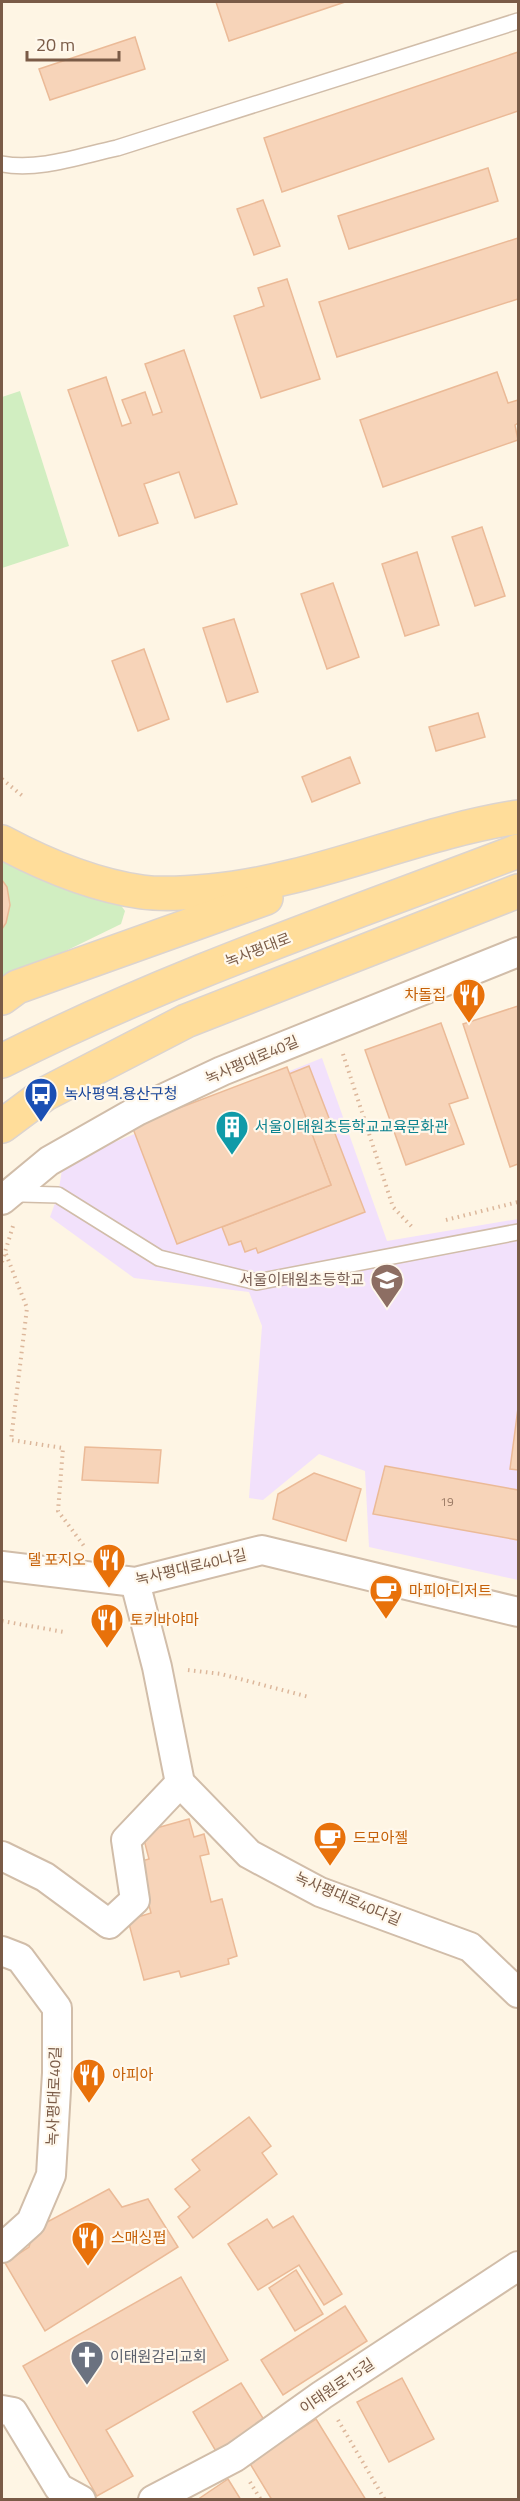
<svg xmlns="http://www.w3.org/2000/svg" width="520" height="2501" viewBox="0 0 520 2501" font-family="'Titillium Web','Noto Sans KR',sans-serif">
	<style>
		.education { fill: #f2e1fb }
		.green { fill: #d1eec1 }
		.building { fill: #f7d4b9; stroke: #ebba97; stroke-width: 1.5 }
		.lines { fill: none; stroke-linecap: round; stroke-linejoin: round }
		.lane-casing { stroke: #d1bda9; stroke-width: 18 }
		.street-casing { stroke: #d1bda9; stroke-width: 32 }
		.primary-casing { stroke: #dcd4cf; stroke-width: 36 }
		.path { stroke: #dcb79b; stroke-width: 4; stroke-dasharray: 1.5 4.5; stroke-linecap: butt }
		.lane { stroke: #fff; stroke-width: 15 }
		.street { stroke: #fff; stroke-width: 28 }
		.primary { stroke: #ffdd9a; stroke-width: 33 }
		.labels { text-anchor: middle; stroke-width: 4.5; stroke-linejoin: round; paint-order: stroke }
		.number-label { font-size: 12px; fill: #997964 }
		.street-label { font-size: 15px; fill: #7a5b47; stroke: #fff8ec }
		.food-label { font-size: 15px; fill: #c56008; stroke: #fff8ec; text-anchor: start }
		.transit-label { font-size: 15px; fill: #164399; stroke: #fff8ec; text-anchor: start }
		.culture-label { font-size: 15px; fill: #0d838f; stroke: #fff8ec; text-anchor: start }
		.education-label { font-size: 15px; fill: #785e54; stroke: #fff8ec; text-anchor: end }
		.worship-label { font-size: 15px; fill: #5b616d; stroke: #fff8ec; text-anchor: start }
	</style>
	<rect width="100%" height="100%" fill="#fef5e4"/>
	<path class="education" d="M322,1058L387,1241L518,1219V1580L369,1547L365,1471L319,1454L263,1500L249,1498L262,1326L249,1292L134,1278L50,1217L58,1195L63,1163Z"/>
	<g class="green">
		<path d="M20,391L69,546L2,568V397Z"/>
		<path d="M2,855L120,904L125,911L121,924L2,982Z"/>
	</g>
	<g class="building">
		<path d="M216,2H345L229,41Z"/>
		<path d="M135,37L145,69L50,100L39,69Z"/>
		<path d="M518,52V111L282,192L264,138Z"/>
		<path d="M488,168L498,201L349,249L338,216Z"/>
		<path d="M263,200L280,246L254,255L237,209Z"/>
		<path d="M518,238V299L337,357L319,302Z"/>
		<path d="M287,279L320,379L261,398L234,316L264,306L258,288Z"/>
		<path d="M184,350L237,504L195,518L179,472L144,484L158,523L119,536L68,390L106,377L122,426L131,423L122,400L145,392L153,415L162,412L145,364Z"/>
		<path d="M497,372L508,403L518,400V423L515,425L518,440L383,487L360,420Z"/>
		<path d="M482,527L505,596L475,606L452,537Z"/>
		<path d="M417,552L439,625L405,636L382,564Z"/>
		<path d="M333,583L359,657L327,669L301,594Z"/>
		<path d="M234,619L258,692L227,702L203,628Z"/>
		<path d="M144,649L169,719L138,731L112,661Z"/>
		<path d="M478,713L485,737L436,751L429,727Z"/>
		<path d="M350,757L360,783L312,802L302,777Z"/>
		<path d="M2,880L7,887L10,905L6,923L2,929Z"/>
		<path d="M518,1006V1164L510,1167L463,1024Z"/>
		<path d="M441,1023L468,1098L449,1104L464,1144L406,1165L365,1050Z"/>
		<path d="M309,1066L365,1212L258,1253L256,1248L245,1252L241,1241L229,1245L222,1227L331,1185L289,1074Z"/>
		<path d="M287,1067L331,1185L177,1244L132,1126Z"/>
		<path d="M518,1408V1470L510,1469Z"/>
		<path d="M85,1447L161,1450L158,1483L82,1480Z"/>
		<path d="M385,1466L518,1490V1540L373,1514Z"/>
		<path d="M314,1473L361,1489L346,1541L273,1519L278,1494Z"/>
		<path d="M189,1819L194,1837L204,1834L209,1854L200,1856L211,1902L222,1899L237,1956L228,1959L229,1964L181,1977L179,1971L144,1980L128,1920L151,1913L138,1862L149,1859L142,1832Z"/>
		<path d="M249,2117L271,2146L262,2153L277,2174L193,2238L178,2217L190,2207L175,2189L200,2170L192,2160Z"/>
		<path d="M109,2189L122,2207L148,2199L178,2247L45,2331L5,2263L29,2247L34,2229Z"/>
		<path d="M293,2216L342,2294L324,2305L299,2265L258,2290L228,2244L267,2219L273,2228Z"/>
		<path d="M296,2270L323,2314L295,2331L269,2288Z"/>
		<path d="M181,2277L228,2360L106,2430L133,2476L97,2496L23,2366Z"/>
		<path d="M345,2306L367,2341L283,2395L261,2360Z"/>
		<path d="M402,2378L434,2439L389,2462L357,2402Z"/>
		<path d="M241,2383L266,2423L217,2453L193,2412Z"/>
		<path d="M316,2419L366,2500H272L249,2462Z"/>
		<path d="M228,2479L241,2500H197Z"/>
	</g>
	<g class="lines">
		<g class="lane-casing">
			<g id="lane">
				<path d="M2,164C39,171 80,156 117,148L518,21"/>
				<path d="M18,1187L22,1194L58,1195L159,1258L257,1282L518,1232"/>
			</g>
		</g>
		<g class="street-casing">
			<g id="street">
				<path d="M2,1200L49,1161L137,1111L222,1071L518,952"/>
				<path d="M2,1566L135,1582L262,1550L518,1612"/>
				<path d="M135,1582L157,1667L180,1783L249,1854L320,1892L470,1947L518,1993"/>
				<path d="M2,1856L45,1877L109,1924L135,1900L126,1840L180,1783"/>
				<path d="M2,1951L20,1958L57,2008V2073L51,2175L31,2222L2,2248"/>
				<path d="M2,2410L13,2412L59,2488L81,2500"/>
				<path d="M153,2500L235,2457L322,2395L518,2266"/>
			</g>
		</g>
		<g class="primary-casing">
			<g id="primary">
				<path d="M2,842C45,865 92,885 142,892C164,895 188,893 210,891C316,881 414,833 518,817"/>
				<path d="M2,998L17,987L266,898"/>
				<path d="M2,1061C167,977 345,917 518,851"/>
				<path d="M2,1126L45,1094L186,1021L518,891"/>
			</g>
		</g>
		<g class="path">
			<path d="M2,779L25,798"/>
			<path d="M343,1054L393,1207L413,1228"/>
			<path d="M446,1220L518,1202"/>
			<path d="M6,1254L27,1308L11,1440L63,1448L58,1511L84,1546"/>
			<path d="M2,1262L13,1226"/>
			<path d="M2,1621L64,1632"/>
			<path d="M188,1670L221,1674L309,1697"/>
			<path d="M338,2420L385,2500"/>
			<path d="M250,2482L261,2500"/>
		</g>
		<use href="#lane" class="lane"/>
		<use href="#street" class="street"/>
		<use href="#primary" class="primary"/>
	</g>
	<defs>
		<g id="restaurant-pin" transform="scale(1.725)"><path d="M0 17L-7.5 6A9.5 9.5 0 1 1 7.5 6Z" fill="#e8710a" stroke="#fff8ec"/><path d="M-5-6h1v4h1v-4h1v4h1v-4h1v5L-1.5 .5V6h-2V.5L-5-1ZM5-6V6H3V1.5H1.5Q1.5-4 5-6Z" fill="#fff"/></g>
		<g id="bus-pin" transform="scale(1.725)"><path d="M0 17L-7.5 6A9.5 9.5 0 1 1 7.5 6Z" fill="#1a4fb4" stroke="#fff8ec"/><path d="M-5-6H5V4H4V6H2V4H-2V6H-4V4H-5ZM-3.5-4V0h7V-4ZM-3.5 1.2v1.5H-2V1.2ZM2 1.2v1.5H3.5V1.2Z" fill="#fff"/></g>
		<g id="building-pin" transform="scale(1.725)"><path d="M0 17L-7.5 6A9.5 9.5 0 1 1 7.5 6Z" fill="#0f9aa8" stroke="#fff8ec"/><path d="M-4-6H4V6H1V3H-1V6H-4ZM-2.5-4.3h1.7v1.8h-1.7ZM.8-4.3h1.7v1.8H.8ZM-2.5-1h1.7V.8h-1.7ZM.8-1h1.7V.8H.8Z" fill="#fff"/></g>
		<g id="school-pin" transform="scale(1.725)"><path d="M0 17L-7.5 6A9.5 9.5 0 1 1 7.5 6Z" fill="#8d6e63" stroke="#fff8ec"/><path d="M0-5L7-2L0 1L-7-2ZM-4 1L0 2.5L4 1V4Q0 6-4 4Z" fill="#fff"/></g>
		<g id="cafe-pin" transform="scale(1.725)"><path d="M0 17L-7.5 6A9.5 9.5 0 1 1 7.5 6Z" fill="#e8710a" stroke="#fff8ec"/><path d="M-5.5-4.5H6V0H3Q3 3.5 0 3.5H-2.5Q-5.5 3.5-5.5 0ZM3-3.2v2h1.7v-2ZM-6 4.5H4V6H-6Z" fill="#fff"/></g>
		<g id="church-pin" transform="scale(1.725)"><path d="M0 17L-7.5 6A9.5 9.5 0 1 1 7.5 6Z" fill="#6b7280" stroke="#fff8ec"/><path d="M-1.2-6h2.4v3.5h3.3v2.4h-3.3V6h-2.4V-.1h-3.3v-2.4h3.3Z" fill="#fff"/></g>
	</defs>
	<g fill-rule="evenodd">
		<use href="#restaurant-pin" x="469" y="995"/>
		<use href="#bus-pin" x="41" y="1094"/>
		<use href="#building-pin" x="232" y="1127"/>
		<use href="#school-pin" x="387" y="1280"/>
		<use href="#restaurant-pin" x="109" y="1560"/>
		<use href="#cafe-pin" x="386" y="1591"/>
		<use href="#restaurant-pin" x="107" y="1620"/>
		<use href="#cafe-pin" x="330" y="1838"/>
		<use href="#restaurant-pin" x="89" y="2075"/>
		<use href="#restaurant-pin" x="88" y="2238"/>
		<use href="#church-pin" x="87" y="2357"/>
	</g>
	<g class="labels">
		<g class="number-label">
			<text x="447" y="1506">19</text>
		</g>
		<g class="street-label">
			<text transform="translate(258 950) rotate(-21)" y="5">녹사평대로</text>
			<text transform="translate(252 1060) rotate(-23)" y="5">녹사평대로40길</text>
			<text transform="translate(191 1567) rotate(-13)" y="5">녹사평대로40나길</text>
			<text transform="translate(348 1899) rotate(23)" y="5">녹사평대로40다길</text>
			<text transform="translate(54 2096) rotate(-88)" y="5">녹사평대로40길</text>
			<text transform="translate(337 2386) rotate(-34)" y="5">이태원로15길</text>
		</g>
		<g class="food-label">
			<text x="446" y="1000" text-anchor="end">차돌집</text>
			<text x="86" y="1565" text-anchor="end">델 포지오</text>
			<text x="409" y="1596">마피아디저트</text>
			<text x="130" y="1625">토키바야마</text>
			<text x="353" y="1843">드모아젤</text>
			<text x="112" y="2080">아피아</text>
			<text x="111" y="2243">스매싱펍</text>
		</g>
		<g class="transit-label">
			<text x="64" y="1099">녹사평역.용산구청</text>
		</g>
		<g class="culture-label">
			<text x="255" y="1132">서울이태원초등학교교육문화관</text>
		</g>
		<g class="education-label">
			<text x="364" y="1285">서울이태원초등학교</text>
		</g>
		<g class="worship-label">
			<text x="110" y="2362">이태원감리교회</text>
		</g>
	</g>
	<rect width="520" height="2501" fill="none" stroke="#7a5b47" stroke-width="6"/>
	<path d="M27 51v9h92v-9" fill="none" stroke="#7a5b47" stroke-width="3"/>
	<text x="36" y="51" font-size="18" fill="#7a5b47" stroke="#fff8ec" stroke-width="4.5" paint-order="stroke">20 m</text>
</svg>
